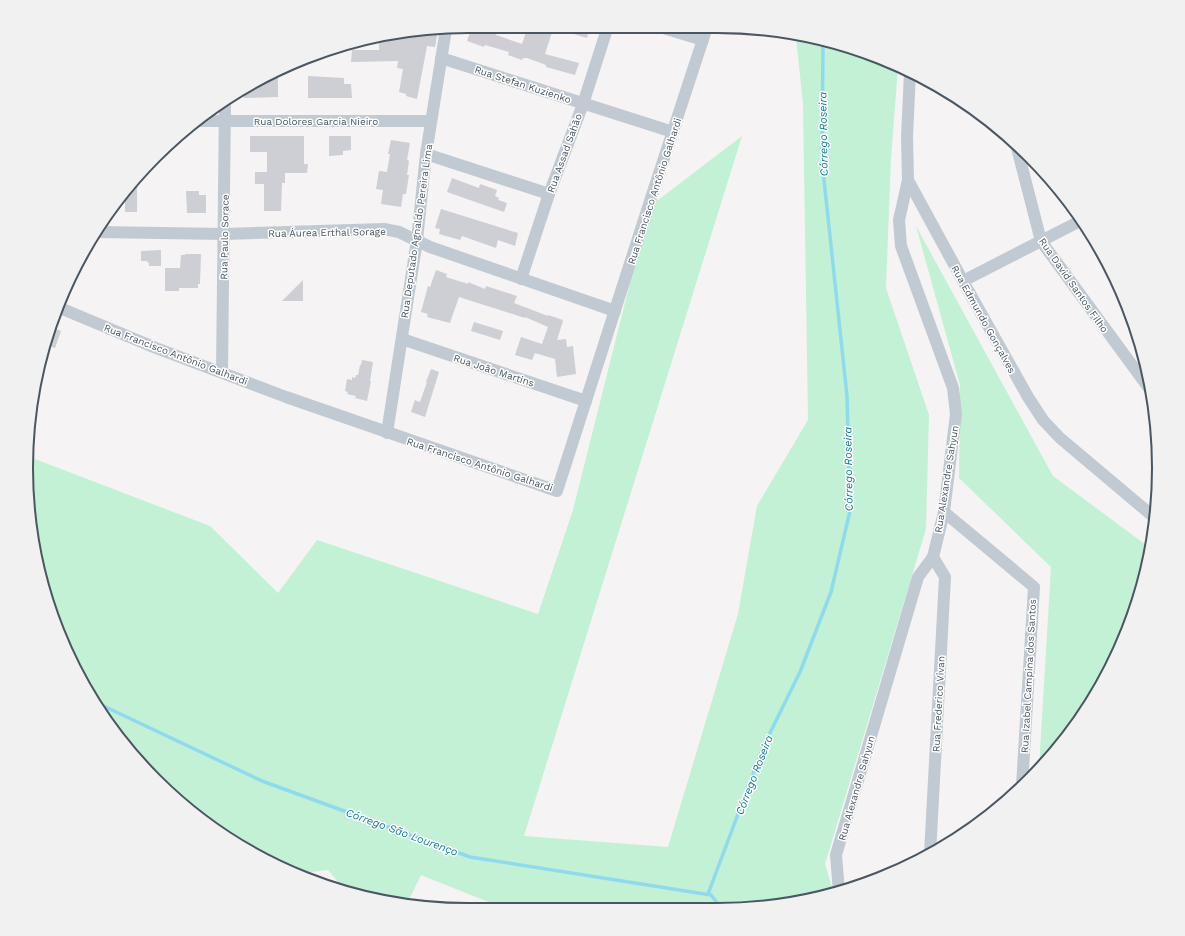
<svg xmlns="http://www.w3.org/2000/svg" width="1185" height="936" viewBox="0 0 1185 936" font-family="'Work Sans',sans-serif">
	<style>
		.green { fill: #c3f1d5 }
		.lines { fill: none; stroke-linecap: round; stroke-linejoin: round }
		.stream { stroke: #90daee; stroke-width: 3.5 }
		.building { fill: #cdcfd5 }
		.street { stroke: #c1cad2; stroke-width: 12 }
		.labels { text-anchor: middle; stroke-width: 3; stroke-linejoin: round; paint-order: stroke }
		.street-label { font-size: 10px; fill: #4a5661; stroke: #fff }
		.water-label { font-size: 11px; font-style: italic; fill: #0c7c9b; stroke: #fff }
		.rim { fill: none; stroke: #4a5661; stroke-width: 2 }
	</style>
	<rect width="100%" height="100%" fill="#f5f3f3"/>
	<g class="green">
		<path d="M796,37L859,50L898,67L891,158L886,288L929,415L926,529L825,864L834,894L746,909L532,910L501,907L421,875L407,904L382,902L345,890L328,870L294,874L222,835L136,760L85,689L41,582L26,468L27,456L210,526L278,593L317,540L538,614L573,510L649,207L742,136L524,836L668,847L738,614L757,506L808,420L803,104Z"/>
		<path d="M916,226L1053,476L1150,548L1144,583L1113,664L1068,737L1039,768L1051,567L959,478L960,385Z"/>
	</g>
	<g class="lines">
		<g class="stream">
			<path d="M95,702L262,781L470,857L711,895L722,909"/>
			<path d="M708,894L764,745L800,672L831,592L850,511L847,396L822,161L823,42"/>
		</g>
	</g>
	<g class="building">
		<path d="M472,26H476L496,33V35L522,44L528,26H554L545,54L579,63L575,75L546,67V65L527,58H523L522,60L508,55L509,52L485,45L484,47L467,41Z"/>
		<path d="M557,26H590L587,38L557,29Z"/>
		<path d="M438,30L435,47L427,46L417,99L406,96V94L399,92L403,69L397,68L398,61L351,62L352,50H379V38Z"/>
		<path d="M278,73V97L244,98V87L247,85Z"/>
		<path d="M308,76L344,78V84H351L352,98H308Z"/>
		<path d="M250,136H304V164H308L307,173H285V183H282L281,211H264V184H255V172H267V152H250Z"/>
		<path d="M329,136H351V150L343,151V155L329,156Z"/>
		<path d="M391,140L410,143L407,160L409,161L407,175H409L406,194H403L401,207L381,204L383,190L376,189L379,171L387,172L390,154H388Z"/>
		<path d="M452,178L479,188L480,184L497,190L495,196L499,198L498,200L507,203L504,212L447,192Z"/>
		<path d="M137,180V212H125V195Z"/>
		<path d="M186,191H199V195H206V213H187Z"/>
		<path d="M441,209L518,233L515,246L498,240L496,248L462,236L460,240L439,234L440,229L435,228Z"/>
		<path d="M161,250V266H149V263L147,262V261H141V251Z"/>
		<path d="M185,254H201L200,284H198V288H179V291H165V268H180L181,255H185Z"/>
		<path d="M436,270L447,274L446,277L468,284V282L485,289L486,286L517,296L514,303L548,316V315L563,320L562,321H563L557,340L566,339L567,347L573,346L576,374L557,377L555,359L535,353L532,360L515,355L521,337L542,344L548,327L525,317V318L459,297L450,323L427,317L428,314L421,312L428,286L430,287Z"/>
		<path d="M303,280V301H282Z"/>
		<path d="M474,322L503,331L500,340L471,331Z"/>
		<path d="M52,327L61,331L55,348L45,345Z"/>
		<path d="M362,360L373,362L370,381H371L367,401L355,398L356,396L347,394L348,392L345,391L347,379L352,380V377L355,378L356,375H358L360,365H361Z"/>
		<path d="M431,369L439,372L435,385L426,382Z"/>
		<path d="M427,382L435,385L425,417L411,412L415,400L420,402Z"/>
	</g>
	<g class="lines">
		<g class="street">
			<path d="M660,27L703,40"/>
			<path d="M441,58L673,132"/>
			<path d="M910,72L907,137L908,180L963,281L1028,397L1043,420L1060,438L1155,518"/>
			<path d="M201,121H431"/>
			<path d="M1016,144L1041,241L1151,391"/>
			<path d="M426,154L549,194"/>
			<path d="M97,232L224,234L384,229L399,232L430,247L615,311"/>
			<path d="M521,279L549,194L583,104L608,26"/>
			<path d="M963,281L1082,220"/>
			<path d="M60,308L156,348L286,397L557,491L650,201L707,27"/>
			<path d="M402,339L586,401"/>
			<path d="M222,372L225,102"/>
			<path d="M387,433L417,240L426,154L446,29"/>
			<path d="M944,512L1034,587L1022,786"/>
			<path d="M930,854L945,577L933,557"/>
			<path d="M839,892L836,855L918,577L933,557L944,512L956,414L953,388L901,246L899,220L908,180"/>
		</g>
	</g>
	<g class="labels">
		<g class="street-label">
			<text transform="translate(523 84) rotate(18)" y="4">Rua Stefan Kuzienko</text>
			<text x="316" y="125">Rua Dolores Garcia Nieiro</text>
			<text transform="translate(564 153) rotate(-70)" y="4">Rua Assad Sahão</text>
			<text transform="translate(654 191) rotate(-72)" y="4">Rua Francisco Antônio Galhardi</text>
			<text transform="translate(416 231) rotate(-82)" y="4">Rua Deputado Agnaldo Pereira Lima</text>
			<text transform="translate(327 232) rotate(-1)" y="4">Rua Áurea Erthal Sorage</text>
			<text transform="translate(224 237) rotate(-89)" y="4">Rua Paulo Sorace</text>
			<text transform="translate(1074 285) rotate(55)" y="4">Rua David Santos Filho</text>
			<text transform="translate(984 319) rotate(61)" y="4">Rua Edmundo Gonçalves</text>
			<text transform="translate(176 354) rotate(21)" y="4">Rua Francisco Antônio Galhardi</text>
			<text transform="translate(494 370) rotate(18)" y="4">Rua João Martins</text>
			<text transform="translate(480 464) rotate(18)" y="4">Rua Francisco Antônio Galhardi</text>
			<text transform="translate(946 479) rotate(-81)" y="4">Rua Alexandre Sahyun</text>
			<text transform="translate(1028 676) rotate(-87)" y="4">Rua Izabel Campina dos Santos</text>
			<text transform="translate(938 704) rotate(-87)" y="4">Rua Frederico Vivan</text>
			<text transform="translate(856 788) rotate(-74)" y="4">Rua Alexandre Sahyun</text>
		</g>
		<g class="water-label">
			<text transform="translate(823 134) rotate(-91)" y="4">Córrego Roseira</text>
			<text transform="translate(848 469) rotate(-91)" y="4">Córrego Roseira</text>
			<text transform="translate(754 775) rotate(-69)" y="4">Córrego Roseira</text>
			<text transform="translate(402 832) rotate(20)" y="4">Córrego São Lourenço</text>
		</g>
	</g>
	<path d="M0 0H1185V936H0ZM468 33H717A435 435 0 0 1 1152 468V468A435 435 0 0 1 717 903H468A435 435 0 0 1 33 468V468A435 435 0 0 1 468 33Z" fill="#f1f1f2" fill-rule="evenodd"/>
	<path class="rim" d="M468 33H717A435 435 0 0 1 1152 468V468A435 435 0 0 1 717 903H468A435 435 0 0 1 33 468V468A435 435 0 0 1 468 33Z"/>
</svg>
